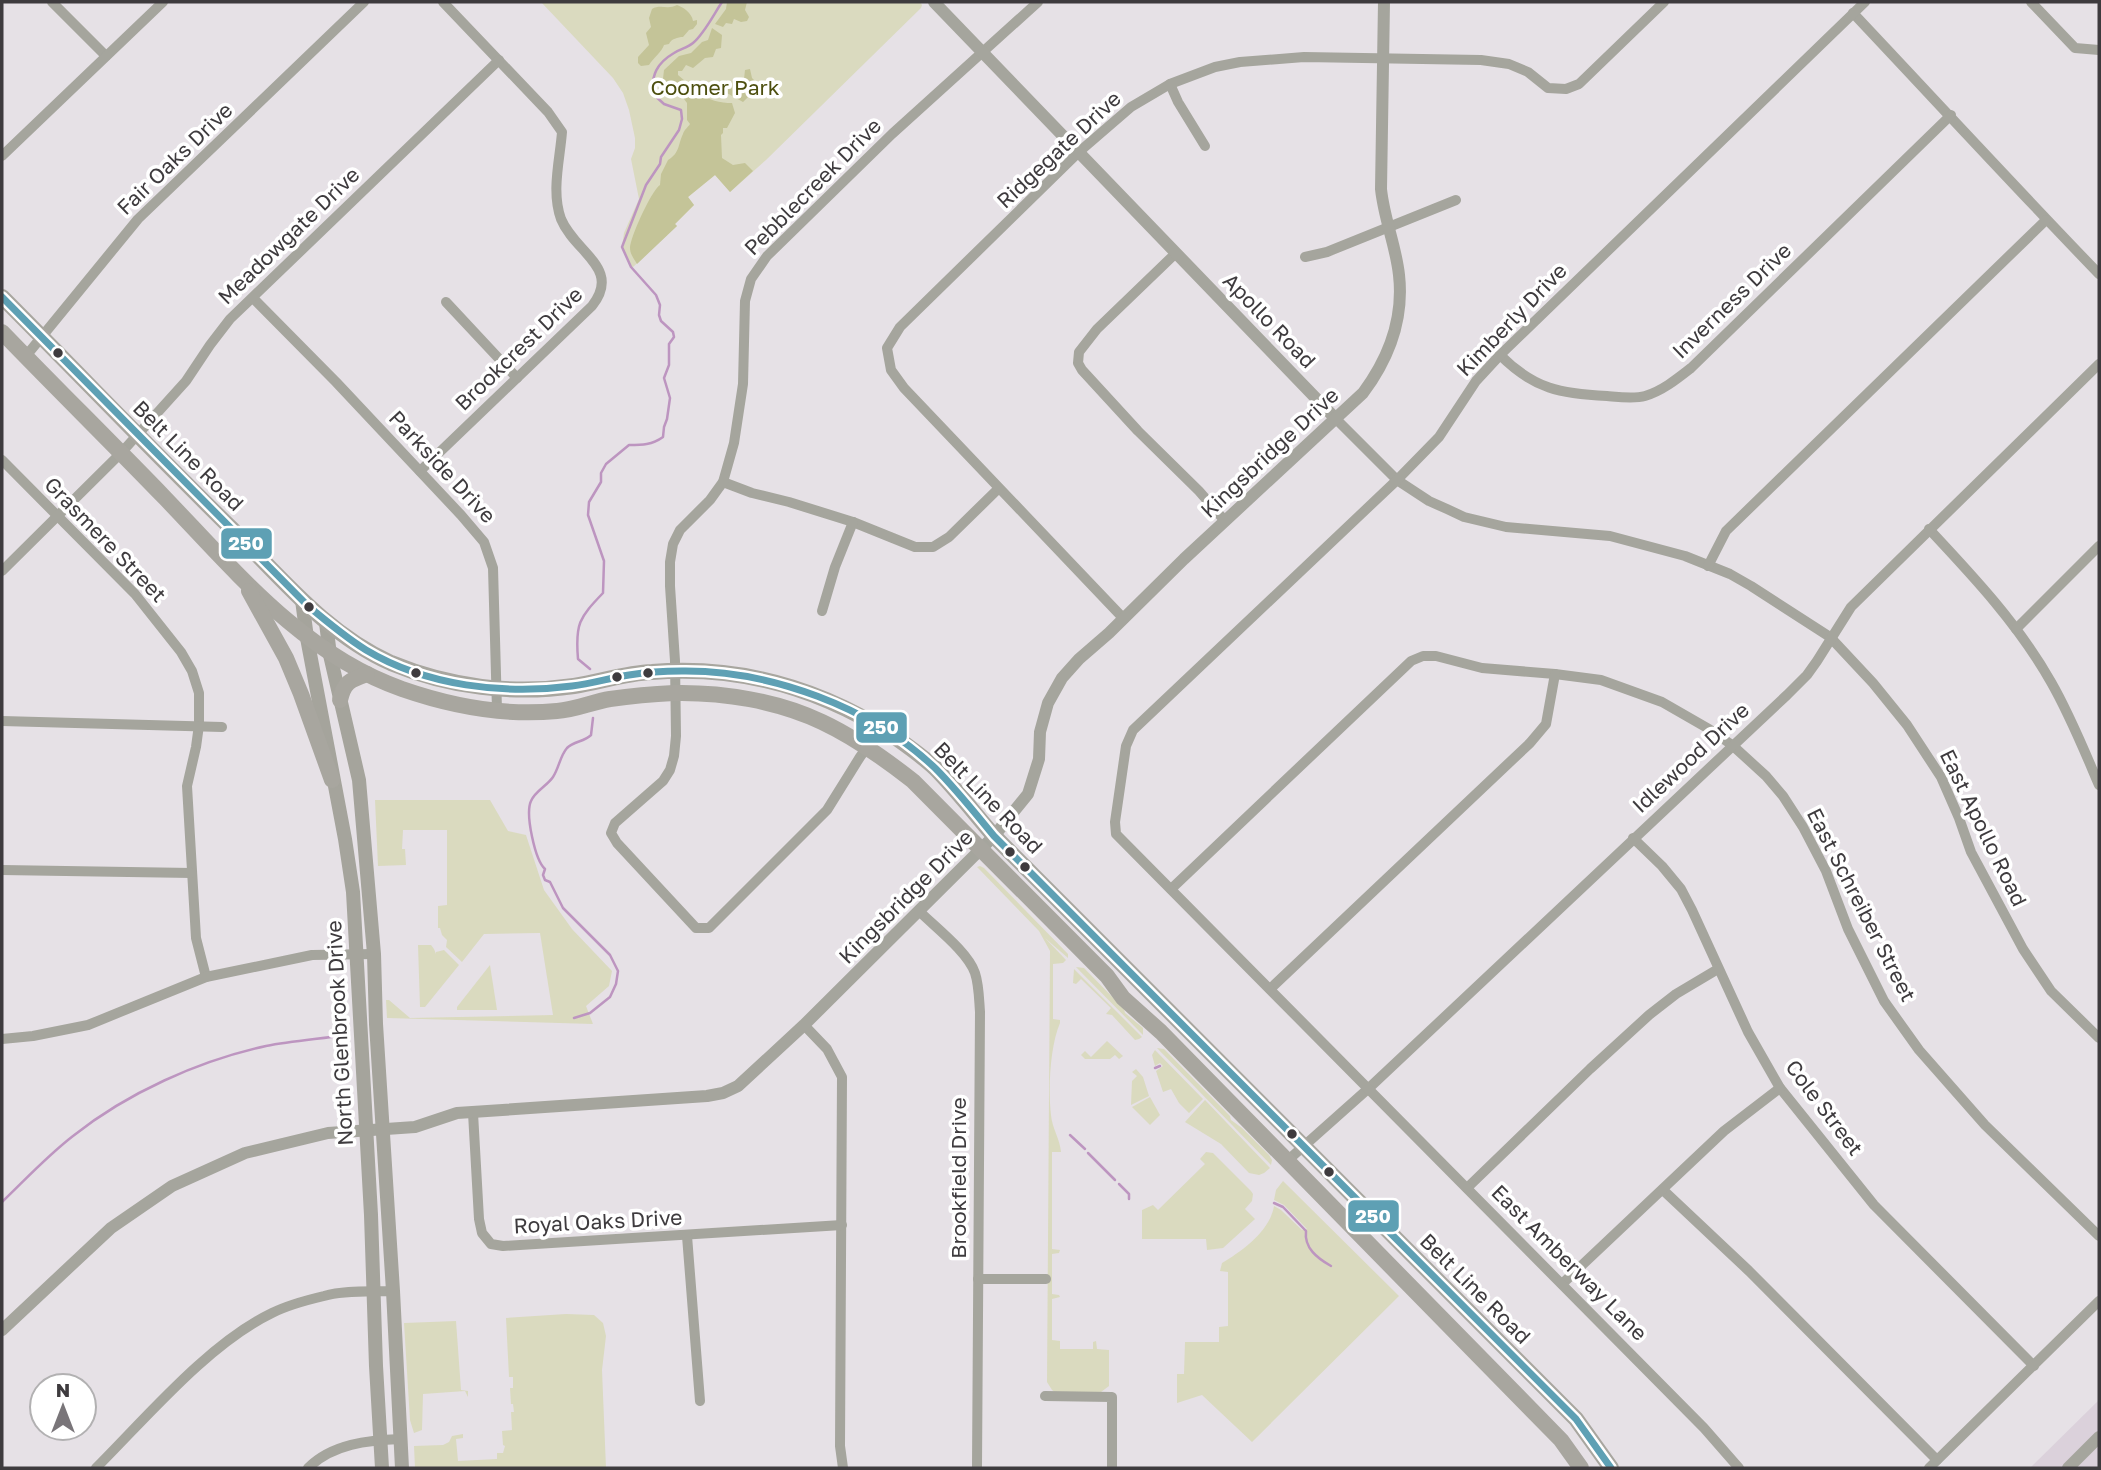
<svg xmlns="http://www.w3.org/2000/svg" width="2101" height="1470" viewBox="0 0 2101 1470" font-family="'Golos Text',sans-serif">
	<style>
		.built { fill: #dbd1db }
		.green { fill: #dadabf }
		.forest { fill: #c4c498 }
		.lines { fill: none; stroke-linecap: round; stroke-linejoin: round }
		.stream { stroke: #bd95c0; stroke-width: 2.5 }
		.minor { stroke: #a5a59d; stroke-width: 10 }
		.tertiary { stroke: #a5a59d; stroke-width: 12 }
		.secondary { stroke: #a5a49c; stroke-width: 14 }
		.primary { stroke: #a8a69f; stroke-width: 16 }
		.bus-1-casing { stroke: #fff; stroke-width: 12 }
		.bus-1 { stroke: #5ea0b4; stroke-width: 7 }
		.bus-dot { fill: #3e3b3e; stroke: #fff; stroke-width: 2.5 }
		.labels { text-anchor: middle; stroke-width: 7; stroke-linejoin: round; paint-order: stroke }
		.park-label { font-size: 21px; fill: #4d4f0f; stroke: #fff }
		.street-label { font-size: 21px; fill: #3e3b3e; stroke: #fff }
		.line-badge { stroke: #fff; stroke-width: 2.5 }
		.badge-label { font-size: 19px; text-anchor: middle; font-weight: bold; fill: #fff }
	</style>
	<rect width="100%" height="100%" fill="#e6e1e6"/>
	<path class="built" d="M2099,1400V1468H2030Z"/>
	<g class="green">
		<path d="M541,2H920L922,5L921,8L766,160L730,192L715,175L688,197L694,205L675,224L677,226L632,268L622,247L624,233L639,199L631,159L635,148V138L629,110L623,93L613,78Z"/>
		<path d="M375,800H490L508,831L526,835L544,890L572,929L612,971L609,986L586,1006L593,1024L387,1018L386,1000H389L410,1018L553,1015L540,933L484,934L462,962L446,947L447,940L442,935L440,928H438V906L447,905V830H403L402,849H405L406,865L378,866Z"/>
		<path d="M980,866L984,868L1068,954V958L1045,938L1066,960L1063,963L1053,964V1019L1060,1020V1023C1050,1046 1048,1089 1051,1115C1052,1128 1060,1139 1061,1152H1052V1249L1060,1250L1059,1253L1052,1254V1294L1059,1295L1060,1297L1052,1299V1340L1060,1341V1349H1093V1342L1096,1341L1097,1349L1109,1350V1386L1101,1392L1056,1393L1052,1390L1047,1382L1050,951L1039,931L979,869L977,867Z"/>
		<path d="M418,945H431L434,949L436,954V952L444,950L459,965L425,1007H420Z"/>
		<path d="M490,965L497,1010H457V1007Z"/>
		<path d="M1076,967L1084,968L1124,1009L1125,1013L1143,1028V1035Z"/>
		<path d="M1074,969L1142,1037L1139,1039L1135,1040L1112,1015L1106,1014L1111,1008L1081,979L1076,984L1073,983Z"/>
		<path d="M1107,1041L1123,1056L1119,1059L1115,1055L1110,1059H1085L1081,1055L1085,1051L1091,1057Z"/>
		<path d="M1157,1048L1164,1049L1230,1116L1231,1120L1242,1128L1269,1155L1272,1160L1271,1165Z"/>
		<path d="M1155,1050L1203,1099L1189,1113L1179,1103L1171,1089L1163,1092L1156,1071L1163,1066L1160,1063L1155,1066L1152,1055Z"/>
		<path d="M1136,1069L1143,1077L1149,1096L1131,1105L1132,1081L1137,1076L1132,1072Z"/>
		<path d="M1150,1097L1160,1115L1150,1125L1132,1107Z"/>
		<path d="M1205,1100L1270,1168L1264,1173L1259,1175L1249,1173L1221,1144L1185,1122Z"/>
		<path d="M1206,1152L1213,1153L1251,1191L1253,1194L1252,1201L1245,1209L1255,1219L1223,1248L1207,1250L1206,1239H1142V1210L1153,1205L1158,1210L1205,1164L1200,1159Z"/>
		<path d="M1283,1181L1399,1296L1252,1442L1202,1395L1177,1403V1374H1184L1185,1342H1219V1327L1228,1326V1272L1220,1271L1222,1263C1242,1251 1270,1231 1274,1206L1281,1210L1302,1230L1307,1229L1284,1205L1274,1200L1276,1190Z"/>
		<path d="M566,1314L594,1315L603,1323L606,1336L602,1370L606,1468H415L414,1446L443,1445L449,1442L452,1436L463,1434V1438L456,1439L458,1461L497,1459V1453H503L505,1446L503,1445L502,1431L512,1430L511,1412H514L513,1404H511L510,1388H513V1377H509L506,1318Z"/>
		<path d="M456,1321L461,1390L468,1391V1397L465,1391L423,1394L422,1430L414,1433L410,1420L404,1323Z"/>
	</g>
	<g class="forest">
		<path d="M727,2H747L745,10L749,17L747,21L741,22L734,19L732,24L726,23L723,27L715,24L726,9Z"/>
		<path d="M677,5C683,7 692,13 693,21L697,20V24L693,29L689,30L683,37C678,37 671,39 669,44L664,45C662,52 653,58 649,65L641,66L638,63V57L649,45L646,33L651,27L649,18L652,9C660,4 668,10 677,5Z"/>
		<path d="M712,28L722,35L721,48L716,49L713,57L705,58L693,68L686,65L682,71H678V75L685,81L682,86L693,94L700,91C707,101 721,103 732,103L735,113L727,128H723V133L721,135L722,158L733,165L745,163L753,171L730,192L715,175L688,197L694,205L675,224L677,226L637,264C634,259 630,254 630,248C630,238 651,191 660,185L661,174L668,160C680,153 678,144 683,134C684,130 688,127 690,124L687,120V103L678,91H665L662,87L664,70L679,56L691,53L702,42L708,40Z"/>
		<path d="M750,69L752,78L756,82L757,88L743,102L725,92L726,85L733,81L744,79L745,70Z"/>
	</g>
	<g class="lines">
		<g class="stream">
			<path d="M590,669L578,659C575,624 579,618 603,593L604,561L588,515L589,502L601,482V473L606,464L629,445C642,445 652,445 663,437L664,427L667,419L670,398L664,378L669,365V344L674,337L673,332L661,321L659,315L660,305L656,295L631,267L622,247L646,185L660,164L661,157L679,130L682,119L681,110L664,104L653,94C651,75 657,63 674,53C680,49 687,48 693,43C704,34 714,14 722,2"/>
			<path d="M574,1018L590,1013L610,997L616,984L618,971L610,955L563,908L550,882L545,880L543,875L545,869C535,860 525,814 531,801C535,791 547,786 553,777C559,768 560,756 567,748C574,741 584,742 591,735L593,718"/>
			<path d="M1155,1068L1160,1066"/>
			<path d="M1070,1135L1085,1149"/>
			<path d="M1088,1153L1115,1180"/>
			<path d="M1119,1184L1129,1194V1199"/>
			<path d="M2,1202C25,1180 47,1156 73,1136C127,1093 198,1061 266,1046C292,1041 319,1039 346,1035"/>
			<path d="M1274,1203L1283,1207L1306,1231C1304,1248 1317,1258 1331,1266"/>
		</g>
		<g class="minor">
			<path d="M52,2L106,56"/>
			<path d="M2031,2L2075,48L2099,50"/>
			<path d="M1853,13C1935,100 2016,188 2099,274"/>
			<path d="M1170,84L1178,102L1205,146"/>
			<path d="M2,156L163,2"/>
			<path d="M1176,253L1097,329L1079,352L1078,363L1082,370L1138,431L1199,491L1225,521"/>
			<path d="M1305,257L1327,252L1456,200"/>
			<path d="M253,298L336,382L461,515L484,542L493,568L497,710"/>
			<path d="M446,302L517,378"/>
			<path d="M1500,355C1534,389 1561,394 1607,396C1619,397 1634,399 1645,396C1662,391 1677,379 1691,368L1951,115"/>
			<path d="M26,356L138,219L364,2"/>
			<path d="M1335,418L1397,480L1429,501L1447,509L1464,517L1506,527L1610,536L1685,556L1730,574L1751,586L1830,637L1873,683L1907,725L1941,777L1959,818L1971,852L2023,949L2051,991L2099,1038"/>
			<path d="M2,460L135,594L181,652L192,671L199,693V725L196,747L187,786L196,938L206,977"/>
			<path d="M420,471L592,306C622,268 575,253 561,219C551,192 560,159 562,132L548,112L443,2"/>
			<path d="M723,482L752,493L789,502L853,522L915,547H933L949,537L998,489"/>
			<path d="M1929,529C1973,576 2019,625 2051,682C2070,715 2084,750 2099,785"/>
			<path d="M1708,566L1726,531L2046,220"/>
			<path d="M2,571L121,453L186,381L210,345L230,319L499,60"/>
			<path d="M822,611L835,567L853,522"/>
			<path d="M1124,619L904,388L891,370L887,348L900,327L1080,151L1131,107L1170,84L1215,67L1240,62L1304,57L1481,60L1509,64L1528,72L1548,88L1566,89L1579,84L1664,2"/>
			<path d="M2016,629L2099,546"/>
			<path d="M2,721L222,727"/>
			<path d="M881,728L860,757L827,810L709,928H696L617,843L611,833L615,823L663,781L670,770L674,756L676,736L675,661L670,586V562L673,544L680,530L710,500L723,482L734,443L743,384L745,301L751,279L767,256L892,134L1038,2"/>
			<path d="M1633,838L1662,866L1681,889L1692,910L1748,1032L1780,1088L1874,1205L2034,1366"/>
			<path d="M2,870L192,873"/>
			<path d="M1171,889L1411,661L1423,656H1436L1482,668L1555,674L1601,680L1662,702L1709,729L1732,745L1766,776L1783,796L1803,827L1826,871L1848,929L1884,1001L1919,1050L1985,1125L2099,1236"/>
			<path d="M919,911C935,927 968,952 975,973C979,985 979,999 980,1012L977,1468"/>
			<path d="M1270,989L1530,743L1546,724L1555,674"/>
			<path d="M804,1025L827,1049L842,1077L840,1446L843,1468"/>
			<path d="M2,1039L33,1036L88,1025L206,977L312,955L374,954"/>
			<path d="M473,1113L479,1219L482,1233L491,1244L503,1246L842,1225"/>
			<path d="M1287,1161L1369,1088L1787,695L1807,675L1817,661L1851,607L2099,364"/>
			<path d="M1467,1188L1590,1069L1649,1015L1676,994L1718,969"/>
			<path d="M1663,1190L1749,1271L1937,1460"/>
			<path d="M687,1236L700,1401"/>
			<path d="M978,1279H1046"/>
			<path d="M1562,1284L1724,1131L1780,1088"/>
			<path d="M1045,1396L1112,1397V1468"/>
			<path d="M96,1468C147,1417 208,1344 272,1313C288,1305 307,1300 324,1296C346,1290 370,1292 393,1291"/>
			<path d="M308,1468C332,1444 368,1440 401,1439"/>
			<path d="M1739,1468L1704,1428L1116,834L1115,822L1126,746L1133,730L1397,480L1439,437L1476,381L1500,355L1865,2"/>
			<path d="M1929,1468L2099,1301"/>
		</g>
		<g class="tertiary">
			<path d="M934,2L1335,418"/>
			<path d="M2,1330L111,1228L172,1186L245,1153L328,1133L415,1127L457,1113L707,1096L723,1093L738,1086L804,1025L994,836L1028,794L1039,759L1040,732L1048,703L1062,678L1079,659L1109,633L1184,559L1363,393C1389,358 1404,319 1399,275C1396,246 1384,219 1381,189L1384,2"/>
			<path d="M2068,1468L2099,1437"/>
		</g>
		<g class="secondary">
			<path d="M302,600L307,638L345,839L353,892L371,1215L376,1366L382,1468"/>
			<path d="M326,623L330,655L359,780L374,954L376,1024L393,1291L402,1468"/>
		</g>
		<g class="primary">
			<path d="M2,297C80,375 156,455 235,532C283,580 328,635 391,663C449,687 513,695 574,686C600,682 626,673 652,672C740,665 818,687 892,735C906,745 922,756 935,768C956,789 975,814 994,836L1576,1419L1611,1468"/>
			<path d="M2,332C56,388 111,442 165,498C235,571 304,655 402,689C451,706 506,716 557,711C575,710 592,702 610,699C631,696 653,694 674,693C723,692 778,701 822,722C854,737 885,759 913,781L1107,976L1123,998L1161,1032L1561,1440L1581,1468"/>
			<path d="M249,591L286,658L301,694L332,780"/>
			<path d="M340,700C344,682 350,680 367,674"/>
		</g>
		<g class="bus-1-casing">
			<path id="bus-1" d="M2,297L307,605C326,621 345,637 366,650C426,686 504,695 572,686C591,684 610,678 629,675C647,672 665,671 682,671C770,670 871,707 935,768C956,789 975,813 994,836L1576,1419L1611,1468"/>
		</g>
		<use href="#bus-1" class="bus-1"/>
	</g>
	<g class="bus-dot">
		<circle cx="58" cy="353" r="6"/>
		<circle cx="309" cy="607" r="6"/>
		<circle cx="416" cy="673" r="6"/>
		<circle cx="648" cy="673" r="6"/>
		<circle cx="617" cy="677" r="6"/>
		<circle cx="1010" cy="852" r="6"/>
		<circle cx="1025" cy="867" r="6"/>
		<circle cx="1292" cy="1134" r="6"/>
		<circle cx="1329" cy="1172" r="6"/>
	</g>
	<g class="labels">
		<g class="park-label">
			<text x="715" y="95">Coomer Park</text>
		</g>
		<g class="street-label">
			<text transform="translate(1059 150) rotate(-43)" y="7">Ridgegate Drive</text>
			<text transform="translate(175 159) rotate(-44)" y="7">Fair Oaks Drive</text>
			<text transform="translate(813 187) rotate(-45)" y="7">Pebblecreek Drive</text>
			<text transform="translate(289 236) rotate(-44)" y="7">Meadowgate Drive</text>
			<text transform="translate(1732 301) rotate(-44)" y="7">Inverness Drive</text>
			<text transform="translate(1512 320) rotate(-46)" y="7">Kimberly Drive</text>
			<text transform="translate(1269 321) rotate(46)" y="7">Apollo Road</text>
			<text transform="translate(519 349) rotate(-44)" y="7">Brookcrest Drive</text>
			<text transform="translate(1270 453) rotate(-43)" y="7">Kingsbridge Drive</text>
			<text transform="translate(188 456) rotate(45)" y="7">Belt Line Road</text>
			<text transform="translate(442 467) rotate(47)" y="7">Parkside Drive</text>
			<text transform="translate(105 540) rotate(46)" y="7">Grasmere Street</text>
			<text transform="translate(1691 758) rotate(-43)" y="7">Idlewood Drive</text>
			<text transform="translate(988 798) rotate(46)" y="7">Belt Line Road</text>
			<text transform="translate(1983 828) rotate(64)" y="7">East Apollo Road</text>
			<text transform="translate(906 897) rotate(-45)" y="7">Kingsbridge Drive</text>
			<text transform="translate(1861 905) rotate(63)" y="7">East Schreiber Street</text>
			<text transform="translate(340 1033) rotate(-93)" y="7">North Glenbrook Drive</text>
			<text transform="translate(1824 1108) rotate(53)" y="7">Cole Street</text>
			<text transform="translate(959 1178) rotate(-90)" y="7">Brookfield Drive</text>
			<text transform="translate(598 1222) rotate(-3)" y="7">Royal Oaks Drive</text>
			<text transform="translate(1569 1263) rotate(45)" y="7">East Amberway Lane</text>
			<text transform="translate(1475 1289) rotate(45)" y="7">Belt Line Road</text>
		</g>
	</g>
	<g class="line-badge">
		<rect x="220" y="527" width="53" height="33" rx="7" fill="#5ea0b4"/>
		<rect x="855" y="711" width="53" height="33" rx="7" fill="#5ea0b4"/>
		<rect x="1347" y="1199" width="53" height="34" rx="7" fill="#5ea0b4"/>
	</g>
	<g class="badge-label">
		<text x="246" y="550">250</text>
		<text x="881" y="734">250</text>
		<text x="1373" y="1223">250</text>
	</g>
	<rect width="2101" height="1470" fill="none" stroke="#3e3b3e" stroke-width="7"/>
	<g transform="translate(63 1407)"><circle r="33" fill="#ffffff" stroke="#b2b1b2" stroke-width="2"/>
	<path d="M0-5L12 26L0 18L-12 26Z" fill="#797579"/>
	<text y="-10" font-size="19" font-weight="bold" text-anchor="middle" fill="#3e3b3e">N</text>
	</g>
</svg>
